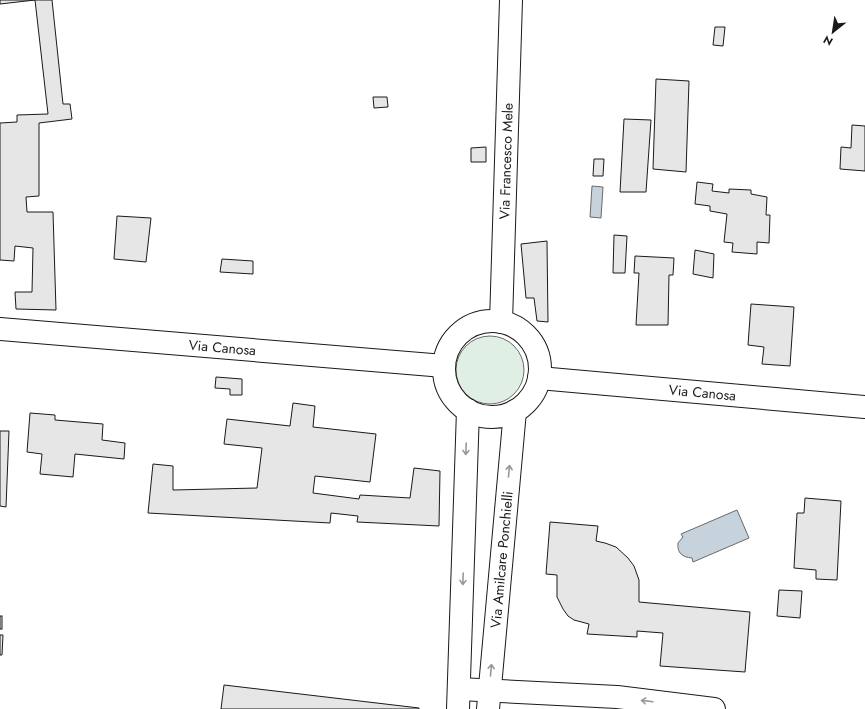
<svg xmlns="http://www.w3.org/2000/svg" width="865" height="709" viewBox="0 0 865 709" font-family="Jost,sans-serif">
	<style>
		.green { fill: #e0efe3; stroke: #6a6a6a }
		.water { fill: #c6d2dc; stroke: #6a6a6a }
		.building { fill: #e6e6e6; stroke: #1a1a1a }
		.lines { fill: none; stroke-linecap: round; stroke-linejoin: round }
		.minor-casing { stroke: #1a1a1a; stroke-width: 24 }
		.major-casing { stroke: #1a1a1a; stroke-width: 24 }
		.minor { stroke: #fff; stroke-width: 22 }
		.major { stroke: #fff; stroke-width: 22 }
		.oneway { stroke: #989898 }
		.labels { text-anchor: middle; stroke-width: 3; stroke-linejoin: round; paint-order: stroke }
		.street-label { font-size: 14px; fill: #1a1a1a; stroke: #fff }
	</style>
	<rect width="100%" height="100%" fill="#fff"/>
	<circle class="green" cx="490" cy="370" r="34"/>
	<g class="water">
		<path d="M592,186L603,187L601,218L590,217Z"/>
		<path d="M737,510L749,538L693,562L692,558C682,557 677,553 678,543L683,537L681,534Z"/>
	</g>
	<g class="building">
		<path d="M0,0H35L0,4Z"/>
		<path d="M35,0H52L63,104H70L72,119L39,123V196L26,197L27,212H53L56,310L16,309L15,292H32L33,248L15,246L14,261L0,260V123L17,122V115L48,114Z"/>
		<path d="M715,27H725L723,46L713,45Z"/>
		<path d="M656,79L689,81L686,172L653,169Z"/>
		<path d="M373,97H387L388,107L374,108Z"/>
		<path d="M624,119L651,120L646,192H620Z"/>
		<path d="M852,125L865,126V171L840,169L841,147L851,148Z"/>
		<path d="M486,147V162H471V148Z"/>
		<path d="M594,159H604L603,176H593Z"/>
		<path d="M697,182L713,184L712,191L729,193V189L751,190V194L767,197L766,215H770L769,243L757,242V254L732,252L733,243L724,242L727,214L710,211V206L695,204Z"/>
		<path d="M117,216L151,218L146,262L114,259Z"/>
		<path d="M614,235L627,236L625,273H613Z"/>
		<path d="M547,241L548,322L537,321L534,298H526L521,244Z"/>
		<path d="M695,250L714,254L713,278L693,274Z"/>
		<path d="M635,256L674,258L673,275H669L668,325H636L639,273H634Z"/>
		<path d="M222,259L253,261V274L220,272Z"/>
		<path d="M751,304L794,307L790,366L762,364L764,347L748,345Z"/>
		<path d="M216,377L242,379V395H230V389L215,388Z"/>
		<path d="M293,403L315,406L313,427L376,434L370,482L315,476L313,493L359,499L360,495L410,498L414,468L440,471L439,526L357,522L358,516L331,513L330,523L148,513L153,464L173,466V490L257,488L262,448L224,444L227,419L290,426Z"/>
		<path d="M30,413L55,415V420L103,424L102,440L125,443L124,459L75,454L73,477L40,474L42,454L27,452Z"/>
		<path d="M0,431H9L6,507L0,506Z"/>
		<path d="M805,498L841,501L837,580L816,579V570L794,568L797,513H804Z"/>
		<path d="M550,522L598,526L596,541L605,543L616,547L628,558L634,566L639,580V602L750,612L745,672L660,666L663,633L637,631V637L587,634L589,624L574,620L568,616L563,609L557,597V575L546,574Z"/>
		<path d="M779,590L802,591L800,618L777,616Z"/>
		<rect x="0" y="616" width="2" height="13"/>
		<path d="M0,635H3L2,655H0Z"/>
		<path d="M224,685L419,708V709H221Z"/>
	</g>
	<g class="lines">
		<g class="minor-casing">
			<g id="minor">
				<path id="s1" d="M0,329L444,366"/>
				<path d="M459,689L617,697L714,709"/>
			</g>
		</g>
		<g class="major-casing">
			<g id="major">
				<circle cx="492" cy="369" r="48"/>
				<path id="s2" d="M501,322L511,0"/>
				<path id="s3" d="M539,378L865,407"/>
				<path d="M458,709L468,410"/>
				<path id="s4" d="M488,709L515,411"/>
			</g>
		</g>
		<use href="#minor" class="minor"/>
		<use href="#major" class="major"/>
	</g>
	<defs><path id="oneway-shaft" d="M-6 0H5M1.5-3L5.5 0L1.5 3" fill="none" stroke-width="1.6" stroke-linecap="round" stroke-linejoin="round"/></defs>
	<g class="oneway">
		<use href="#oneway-shaft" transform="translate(466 449) rotate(92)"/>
		<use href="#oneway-shaft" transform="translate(509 471) rotate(-85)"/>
		<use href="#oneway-shaft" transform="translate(463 579) rotate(92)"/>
		<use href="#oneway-shaft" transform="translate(491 670) rotate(-85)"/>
		<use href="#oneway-shaft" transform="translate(647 701) rotate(-173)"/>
	</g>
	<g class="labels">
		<g class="street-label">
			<text dy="5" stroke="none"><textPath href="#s2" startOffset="161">Via Francesco Mele</textPath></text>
			<text dy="5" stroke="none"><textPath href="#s1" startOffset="223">Via Canosa</textPath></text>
			<text dy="5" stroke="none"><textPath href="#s3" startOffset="164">Via Canosa</textPath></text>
			<text dy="5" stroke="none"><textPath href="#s4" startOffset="150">Via Amilcare Ponchielli</textPath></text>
		</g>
	</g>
	<g transform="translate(833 32) rotate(210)" stroke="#ffffff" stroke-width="3" paint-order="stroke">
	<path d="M0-3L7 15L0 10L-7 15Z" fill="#1a1a1a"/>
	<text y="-6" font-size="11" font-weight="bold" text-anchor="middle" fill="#1a1a1a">N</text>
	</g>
</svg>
